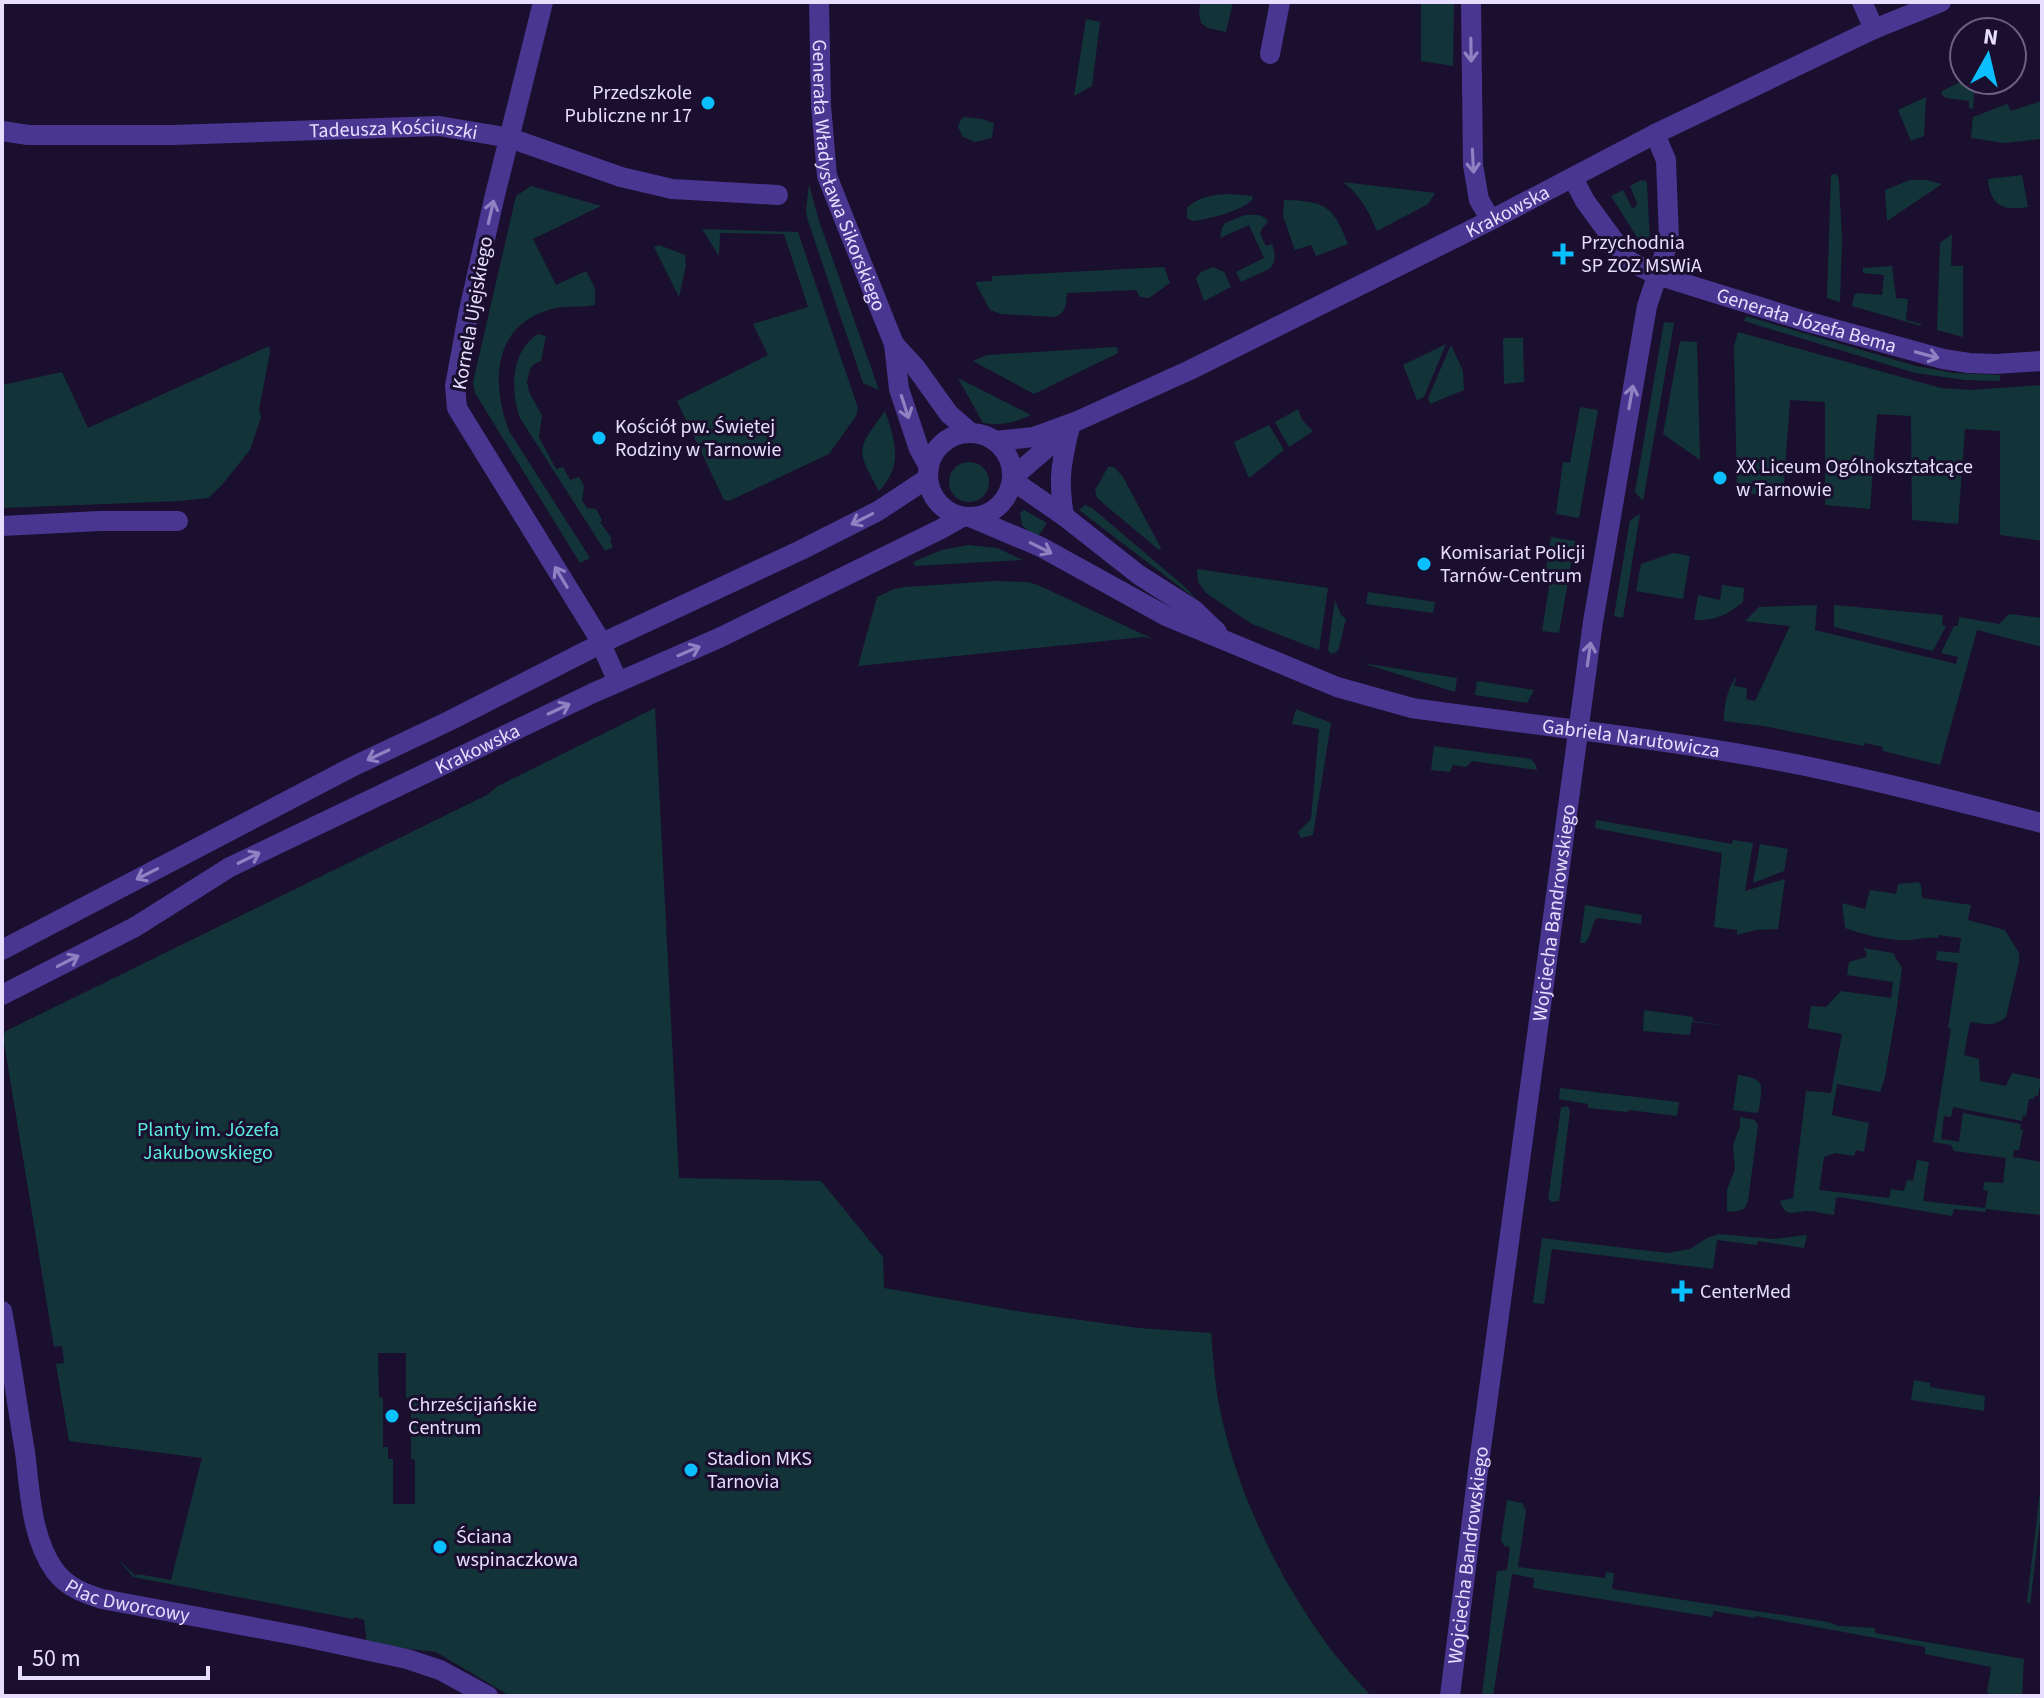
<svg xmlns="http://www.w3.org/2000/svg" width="2044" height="1698" viewBox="0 0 2044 1698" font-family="'Source Sans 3',sans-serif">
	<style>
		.green { fill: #123439; fill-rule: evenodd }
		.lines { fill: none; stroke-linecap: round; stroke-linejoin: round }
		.minor { stroke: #483691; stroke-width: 20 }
		.tertiary { stroke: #483691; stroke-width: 20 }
		.oneway { stroke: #8f81c2 }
		.poi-dot { fill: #09bfff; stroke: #1a0f2e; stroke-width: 3 }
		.labels { text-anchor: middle; stroke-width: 6; stroke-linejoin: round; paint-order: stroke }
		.poi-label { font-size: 20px; fill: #e6ddff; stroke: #1a0f2e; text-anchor: start }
		.street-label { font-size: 20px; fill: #e6ddff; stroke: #1a0f2e }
		.park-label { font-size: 20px; fill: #5cebdf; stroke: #1a0f2e }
	</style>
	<rect width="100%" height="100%" fill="#1a0f2e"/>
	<g class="green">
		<path d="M1200,2H1233L1226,32L1208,28L1201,23L1199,14Z"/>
		<path d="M1421,2H1454L1453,66L1421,61Z"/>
		<path d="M1086,19L1100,22L1092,86L1074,96Z"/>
		<path d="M1964,80H1975L1973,109L1969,108V101L1946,98L1941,94L1942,91Z"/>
		<path d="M1926,97L1924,136L1911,141L1898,110Z"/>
		<path d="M2042,101V139L2004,143L1971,138L1973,117L2007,104L2011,111Z"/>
		<path d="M964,117L982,119L994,123L992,138L975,142L963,137L958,127L961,119Z"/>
		<path d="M1835,174L1838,176L1839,183L1842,239L1840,302L1827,298L1831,175Z"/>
		<path d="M2022,175L2028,207C2003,211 1990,206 1988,179Z"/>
		<path d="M1641,180L1646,181L1647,184L1650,243L1647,247L1642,245L1611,196L1623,190L1632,208L1636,207L1637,203L1630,186Z"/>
		<path d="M1910,180H1926L1942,184L1887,221L1885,190Z"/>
		<path d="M1343,182L1435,193L1428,204L1377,231C1369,211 1360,195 1343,182Z"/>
		<path d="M809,184L819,221L879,390L863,383L808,221L806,211Z"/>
		<path d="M531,186L601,206L533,239L556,285L586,271L595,288V305C581,308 567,305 552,309C492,325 491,382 509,431L590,558L580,563L475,393L473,382L516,196Z"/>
		<path d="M1228,194L1253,196L1252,200C1242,211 1208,219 1193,221L1187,218V208C1199,196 1212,195 1228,194Z"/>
		<path d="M1284,200C1326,201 1333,206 1348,244L1316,256L1311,245L1295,250L1283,216Z"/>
		<path d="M1245,215C1254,215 1263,213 1268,222L1262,228L1260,234L1266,246L1272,244C1275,253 1277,262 1269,269L1241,282L1236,272L1264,258L1249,225L1220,238L1222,228L1225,223Z"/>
		<path d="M702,229L798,232L858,408L856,416L829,454L729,501L724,500L677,401L768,355L753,324L808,307L784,234L720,233L719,256Z"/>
		<path d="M1952,234L1951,266H1963V337L1937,330L1940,243Z"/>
		<path d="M659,245L685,255L686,265L679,297L654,247Z"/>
		<path d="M1892,266L1896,298L1908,299L1906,320L1921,324V326L1852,306L1854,295L1857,293L1882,295L1884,275L1863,273V268Z"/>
		<path d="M1164,267L1170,283L1149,298L1140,297L1136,290L1067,293C1066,304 1067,312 1055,317L1001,314L990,310L975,282L992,281V276Z"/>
		<path d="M1213,267L1224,272L1231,287L1204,301L1196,278L1201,272Z"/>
		<path d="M1746,316L1916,366L1954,373L2000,375V381L1965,380L1915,373L1744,321Z"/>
		<path d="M1664,322L1674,323L1643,501L1635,492Z"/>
		<path d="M1738,332L1941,388L1971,390L2042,385V541L2000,535V431L1965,429L1958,524L1912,520L1911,416L1877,414L1870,509L1825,505V402L1790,400L1783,496L1737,493L1734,346Z"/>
		<path d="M538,334L546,336L541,361L534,364L530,369L527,382L529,392L542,416L539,437L556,469L563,467L570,480L579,477L584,486L582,501L587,508L596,509L602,520L600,522L612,539L610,541L613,547L605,551L520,418C510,390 511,351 538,334Z"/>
		<path d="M1505,338H1523L1524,382L1504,384L1503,339Z"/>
		<path d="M1680,341L1697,342L1700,460L1663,434Z"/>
		<path d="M1446,344L1424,397L1417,400L1403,365Z"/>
		<path d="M1451,345L1463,371L1464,390L1430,404L1428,398Z"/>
		<path d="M269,346L270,352L259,410L261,417L250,450L221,486L208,498L181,501L2,508V385L62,372L88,428Z"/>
		<path d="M1117,347L1118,353L1034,394L973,361L987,355Z"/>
		<path d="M958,378L1031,415C1014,423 1001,426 983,423Z"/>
		<path d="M1580,407L1598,410L1579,518L1556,514L1563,462L1570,463Z"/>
		<path d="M1298,409L1302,420L1313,431L1289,447L1275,422Z"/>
		<path d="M885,411C895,441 904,465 879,491C856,448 856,451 885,411Z"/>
		<path d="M1269,425L1284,450L1249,478L1234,442Z"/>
		<circle cx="969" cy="482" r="20"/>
		<path d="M1108,467H1114L1123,477L1161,548L1159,550L1097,498L1095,490Z"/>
		<path d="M1085,505L1092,508L1185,587L1197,600L1079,510Z"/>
		<path d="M1024,510L1047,523L1037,538L1022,525L1020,513Z"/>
		<path d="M1640,514L1623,618L1614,616L1630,520Z"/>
		<path d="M1551,537L1575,541L1559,633L1542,631L1551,575L1545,574Z"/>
		<path d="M968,545L997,548L1023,560L915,566L913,562L942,550Z"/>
		<path d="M1673,553L1690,556L1683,599L1636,591L1641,564Z"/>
		<path d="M1197,569L1328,588L1319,650L1252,624L1206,593L1198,582Z"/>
		<path d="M996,581L1028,582L1038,585L1153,639L1144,637L858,666L877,597L894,589L905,587Z"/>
		<path d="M1722,585L1744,588L1743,602C1727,615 1715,621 1694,620L1698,595L1720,600Z"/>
		<path d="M1368,592L1435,602L1433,613L1366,604Z"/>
		<path d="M1335,600L1341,615L1346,619L1338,651L1331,654L1328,650Z"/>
		<path d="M1817,605L1815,630L1956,664L1958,657L1941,653L1954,626H1958L1959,617L1999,624L2009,614L2042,618V647L1977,630L1940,765L1883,751V747L1865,743L1864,746L1763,726L1724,721C1724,705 1727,688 1737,676L1734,686L1747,688L1746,699L1755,701L1790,626L1745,621L1759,607Z"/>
		<path d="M1834,605L1943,615L1942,625L1946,626L1933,651L1834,627Z"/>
		<path d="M1362,663L1457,678L1455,692Z"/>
		<path d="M1477,681L1534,690L1527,703L1475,695Z"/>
		<path d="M655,708L679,1178L821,1181L883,1257L884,1288L1023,1312L1138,1328L1211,1333C1213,1354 1214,1374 1217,1394C1232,1481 1273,1569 1324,1640C1338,1660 1355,1678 1371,1696H510L436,1652L367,1644L364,1620L355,1617L353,1619L133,1577L118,1559L136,1576L137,1574L171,1580L202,1458L69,1441L56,1364L64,1363L62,1346L54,1347L3,1036L6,1031L487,795L498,786ZM378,1353H406V1398L411,1399V1459L415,1460V1504H393V1459H388V1447H383V1398L379,1397Z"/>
		<path d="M1296,709L1331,723L1313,835L1301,838L1298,832L1311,819L1319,729L1292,724Z"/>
		<path d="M1434,746L1531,759L1536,765L1537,770L1472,761L1466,767L1453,765L1450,772L1431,770Z"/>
		<path d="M1596,820L1732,844L1733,840L1753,843L1745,891L1785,879L1778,929L1756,930L1737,935V930L1714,927L1722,853L1595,828Z"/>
		<path d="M1760,844L1788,849L1784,871L1753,883Z"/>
		<path d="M1918,882L1921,885L1922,898L1971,905L1968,920L2005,930L2019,953V962L2006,1017C1995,1027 1983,1024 1970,1022L1964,1055L1979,1059L1980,1081L2006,1086L2012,1073L2041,1079L2038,1096H2035L2034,1099H2029L2026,1116L2023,1115L2022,1121L1953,1107L1951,1117L1944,1116L1941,1139L1959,1142L1963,1113L2021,1124L2020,1129L2023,1130L2019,1150H2014L2013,1157L2042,1162V1215L1986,1209L1985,1212L1954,1209L1952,1216L1840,1197L1836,1198L1834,1215C1825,1214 1816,1211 1807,1211C1794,1212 1785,1218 1780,1201L1793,1198L1806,1091L1831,1093L1842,1034L1808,1028L1811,1006L1826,1007L1841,991L1891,998L1893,982L1847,975L1849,962L1866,957L1867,953L1863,948L1893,953L1902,968L1897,1007L1885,1077L1880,1092L1837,1084L1832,1115L1869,1123L1864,1152L1856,1150L1854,1156L1835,1153L1824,1157L1819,1190L1889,1198L1891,1189L1904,1191L1907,1180L1913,1181L1917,1160L1929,1162L1923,1201L1985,1208L1988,1191L1983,1190L1984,1182L2003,1183L2006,1158L1954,1151L1951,1145L1933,1142L1951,1029L1948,1028L1958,963L1936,960L1937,951L1959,953L1961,938L1939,935L1938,938C1927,936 1917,940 1905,940C1885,940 1864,935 1845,928L1842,903L1865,909L1870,890L1896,894L1898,884Z"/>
		<path d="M1585,905L1642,915L1641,924L1597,918C1590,925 1592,936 1585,943H1580Z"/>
		<path d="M1644,1010L1693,1017V1021L1727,1026L1692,1022L1690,1035L1643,1031Z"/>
		<path d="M1738,1075C1767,1079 1762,1085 1759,1110L1757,1113L1733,1110Z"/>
		<path d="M1560,1088L1679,1102L1677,1116L1629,1110L1628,1112L1588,1108V1104L1559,1099Z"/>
		<path d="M1567,1106L1570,1110L1559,1201L1552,1202L1548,1199L1561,1108Z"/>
		<path d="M1740,1117L1755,1120L1758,1125L1748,1201L1744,1209L1734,1212L1727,1211V1190L1735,1169L1733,1145L1740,1127Z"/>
		<path d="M1719,1234L1773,1239L1807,1235L1804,1248L1758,1241L1757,1245L1717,1240L1713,1269L1552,1249L1544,1304L1533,1303L1542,1238L1667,1253L1690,1249L1707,1238Z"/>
		<path d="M1914,1380L1930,1383V1387L1985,1396L1984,1411L1911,1400Z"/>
		<path d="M2042,1475V1505L2030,1605L2027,1601Z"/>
		<path d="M1507,1500L1522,1503L1526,1511L1518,1567L1605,1578L1606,1572L1614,1573L1612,1589L1828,1622L1839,1626L1875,1628V1633L2024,1659L2022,1696H2000L1987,1693L1991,1667L1925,1654V1647L1756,1616L1755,1618L1714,1611L1712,1617L1533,1588L1534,1578L1512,1574L1493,1696H1482L1497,1571L1507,1570L1510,1547L1504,1546L1501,1540Z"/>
	</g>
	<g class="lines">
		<g class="minor">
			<path d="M543,2L494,199L468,315L455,386L457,408L597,635L618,682"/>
			<path d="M1471,2L1473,165L1479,200L1491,220"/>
			<path d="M1862,2L1874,29"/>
			<path d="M1270,54L1280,2"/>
			<path id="s1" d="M2,131L28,135H173L439,126L510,138L621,177L672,189L778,195"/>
			<path id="s2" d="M1573,178L1585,201L1629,261L1657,275L1805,321L1943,359L1969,363L1995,364L2042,361"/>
			<path id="s3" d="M995,441L1034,437L1075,422L1190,370L1491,220L1655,134L1874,29L1941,2"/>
			<path d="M1012,478L1070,428"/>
			<path d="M1064,516C1058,480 1061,465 1069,430"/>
			<path d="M2,526L100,521H178"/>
			<path id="s4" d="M2,1311C11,1358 17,1405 25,1452C30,1491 31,1538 55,1571C67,1587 83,1593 102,1599L300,1636L407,1659L440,1670L488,1696"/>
			<path id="s5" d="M1450,1696L1479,1463L1593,622L1647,306L1669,240L1666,160L1655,134"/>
		</g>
		<g class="tertiary">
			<path id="s6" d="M819,2L821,105L827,176L894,344L899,389L919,449L929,467"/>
			<path d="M894,344L916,368L949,414L971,433"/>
			<circle cx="970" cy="475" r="42"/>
			<path d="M1012,480L1064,516L1139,575L1194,610L1217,632"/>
			<path id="s7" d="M970,517L1041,547L1166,616L1337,687L1412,708C1531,725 1651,737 1769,759C1861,776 1951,800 2042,823"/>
			<path d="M2,950L354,766L449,721L602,643L801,550L878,511L928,478"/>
			<path id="s8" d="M2,995L135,927L230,867L593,693L719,638L941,529L962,517"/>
		</g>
	</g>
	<defs><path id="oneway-shaft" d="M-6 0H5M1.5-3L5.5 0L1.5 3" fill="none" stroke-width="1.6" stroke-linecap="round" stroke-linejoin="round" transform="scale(2)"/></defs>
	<g class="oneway">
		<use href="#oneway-shaft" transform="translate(1471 50) rotate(89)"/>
		<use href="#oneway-shaft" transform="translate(1473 161) rotate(87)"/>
		<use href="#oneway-shaft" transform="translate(491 212) rotate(-77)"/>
		<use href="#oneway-shaft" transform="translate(1927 355) rotate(15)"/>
		<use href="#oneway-shaft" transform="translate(1631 397) rotate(-80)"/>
		<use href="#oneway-shaft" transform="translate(905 407) rotate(72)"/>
		<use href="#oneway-shaft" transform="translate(862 519) rotate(153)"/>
		<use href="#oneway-shaft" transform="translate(1041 548) rotate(27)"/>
		<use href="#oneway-shaft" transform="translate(561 577) rotate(-121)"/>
		<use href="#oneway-shaft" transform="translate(689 651) rotate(-23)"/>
		<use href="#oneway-shaft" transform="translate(1589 654) rotate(-82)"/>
		<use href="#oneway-shaft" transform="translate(559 709) rotate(-25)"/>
		<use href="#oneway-shaft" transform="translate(378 755) rotate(155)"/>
		<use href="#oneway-shaft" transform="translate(249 858) rotate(-26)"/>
		<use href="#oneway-shaft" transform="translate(147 874) rotate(153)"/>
		<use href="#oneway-shaft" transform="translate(68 961) rotate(-27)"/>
	</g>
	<g class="poi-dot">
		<circle cx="708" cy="103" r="8"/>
		<path d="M1559 242h8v8h8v8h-8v8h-8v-8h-8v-8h8z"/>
		<circle cx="599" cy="438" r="8"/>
		<circle cx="1720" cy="478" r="8"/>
		<circle cx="1424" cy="564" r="8"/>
		<path d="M1678 1279h8v8h8v8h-8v8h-8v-8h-8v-8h8z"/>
		<circle cx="392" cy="1416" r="8"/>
		<circle cx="691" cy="1470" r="8"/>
		<circle cx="440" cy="1547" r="8"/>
	</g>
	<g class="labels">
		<g class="poi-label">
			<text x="692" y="99" text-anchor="end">Przedszkole<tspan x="692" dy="23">Publiczne nr 17</tspan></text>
			<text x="1581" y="249">Przychodnia<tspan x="1581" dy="23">SP ZOZ MSWiA</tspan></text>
			<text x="615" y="433">Kościół pw. Świętej<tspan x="615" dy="23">Rodziny w Tarnowie</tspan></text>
			<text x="1736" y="473">XX Liceum Ogólnokształcące<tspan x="1736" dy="23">w Tarnowie</tspan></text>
			<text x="1440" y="559">Komisariat Policji<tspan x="1440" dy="23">Tarnów-Centrum</tspan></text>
			<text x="1700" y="1298">CenterMed</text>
			<text x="408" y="1411">Chrześcijańskie<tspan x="408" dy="23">Centrum</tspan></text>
			<text x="707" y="1465">Stadion MKS<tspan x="707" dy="23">Tarnovia</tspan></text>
			<text x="456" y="1543">Ściana<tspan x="456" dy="23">wspinaczkowa</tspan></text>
		</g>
		<g class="street-label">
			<text dy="7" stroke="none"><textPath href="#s1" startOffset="392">Tadeusza Kościuszki</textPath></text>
			<text dy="7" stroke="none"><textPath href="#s6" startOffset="178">Generała Władysława Sikorskiego</textPath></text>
			<text dy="7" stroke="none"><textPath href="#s3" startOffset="564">Krakowska</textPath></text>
			<text transform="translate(472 313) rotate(-80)" y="7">Kornela Ujejskiego</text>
			<text dy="7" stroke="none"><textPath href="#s2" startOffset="288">Generała Józefa Bema</textPath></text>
			<text dy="7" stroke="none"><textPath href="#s7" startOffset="704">Gabriela Narutowicza</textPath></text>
			<text dy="7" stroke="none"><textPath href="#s8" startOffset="536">Krakowska</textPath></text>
			<text dy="7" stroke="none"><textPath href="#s5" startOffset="790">Wojciecha Bandrowskiego</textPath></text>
			<text dy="7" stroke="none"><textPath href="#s5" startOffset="142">Wojciecha Bandrowskiego</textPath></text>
			<text dy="7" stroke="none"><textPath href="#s4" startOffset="348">Plac Dworcowy</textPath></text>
		</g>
		<g class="park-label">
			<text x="208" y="1136">Planty im. Józefa<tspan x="208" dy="23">Jakubowskiego</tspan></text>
		</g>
	</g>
	<rect width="2044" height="1698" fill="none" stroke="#e6ddff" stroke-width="8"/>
	<g transform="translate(1988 56) rotate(8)"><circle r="38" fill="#1a0f2e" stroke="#6c6182" stroke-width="2"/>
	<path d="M0-6L14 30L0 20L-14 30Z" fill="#09bfff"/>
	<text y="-12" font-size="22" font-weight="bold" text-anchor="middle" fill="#e6ddff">N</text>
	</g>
	<path d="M20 1666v12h188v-12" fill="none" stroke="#e6ddff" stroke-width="4"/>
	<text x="32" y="1666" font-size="24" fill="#e6ddff" stroke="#1a0f2e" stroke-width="6" paint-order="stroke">50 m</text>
</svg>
